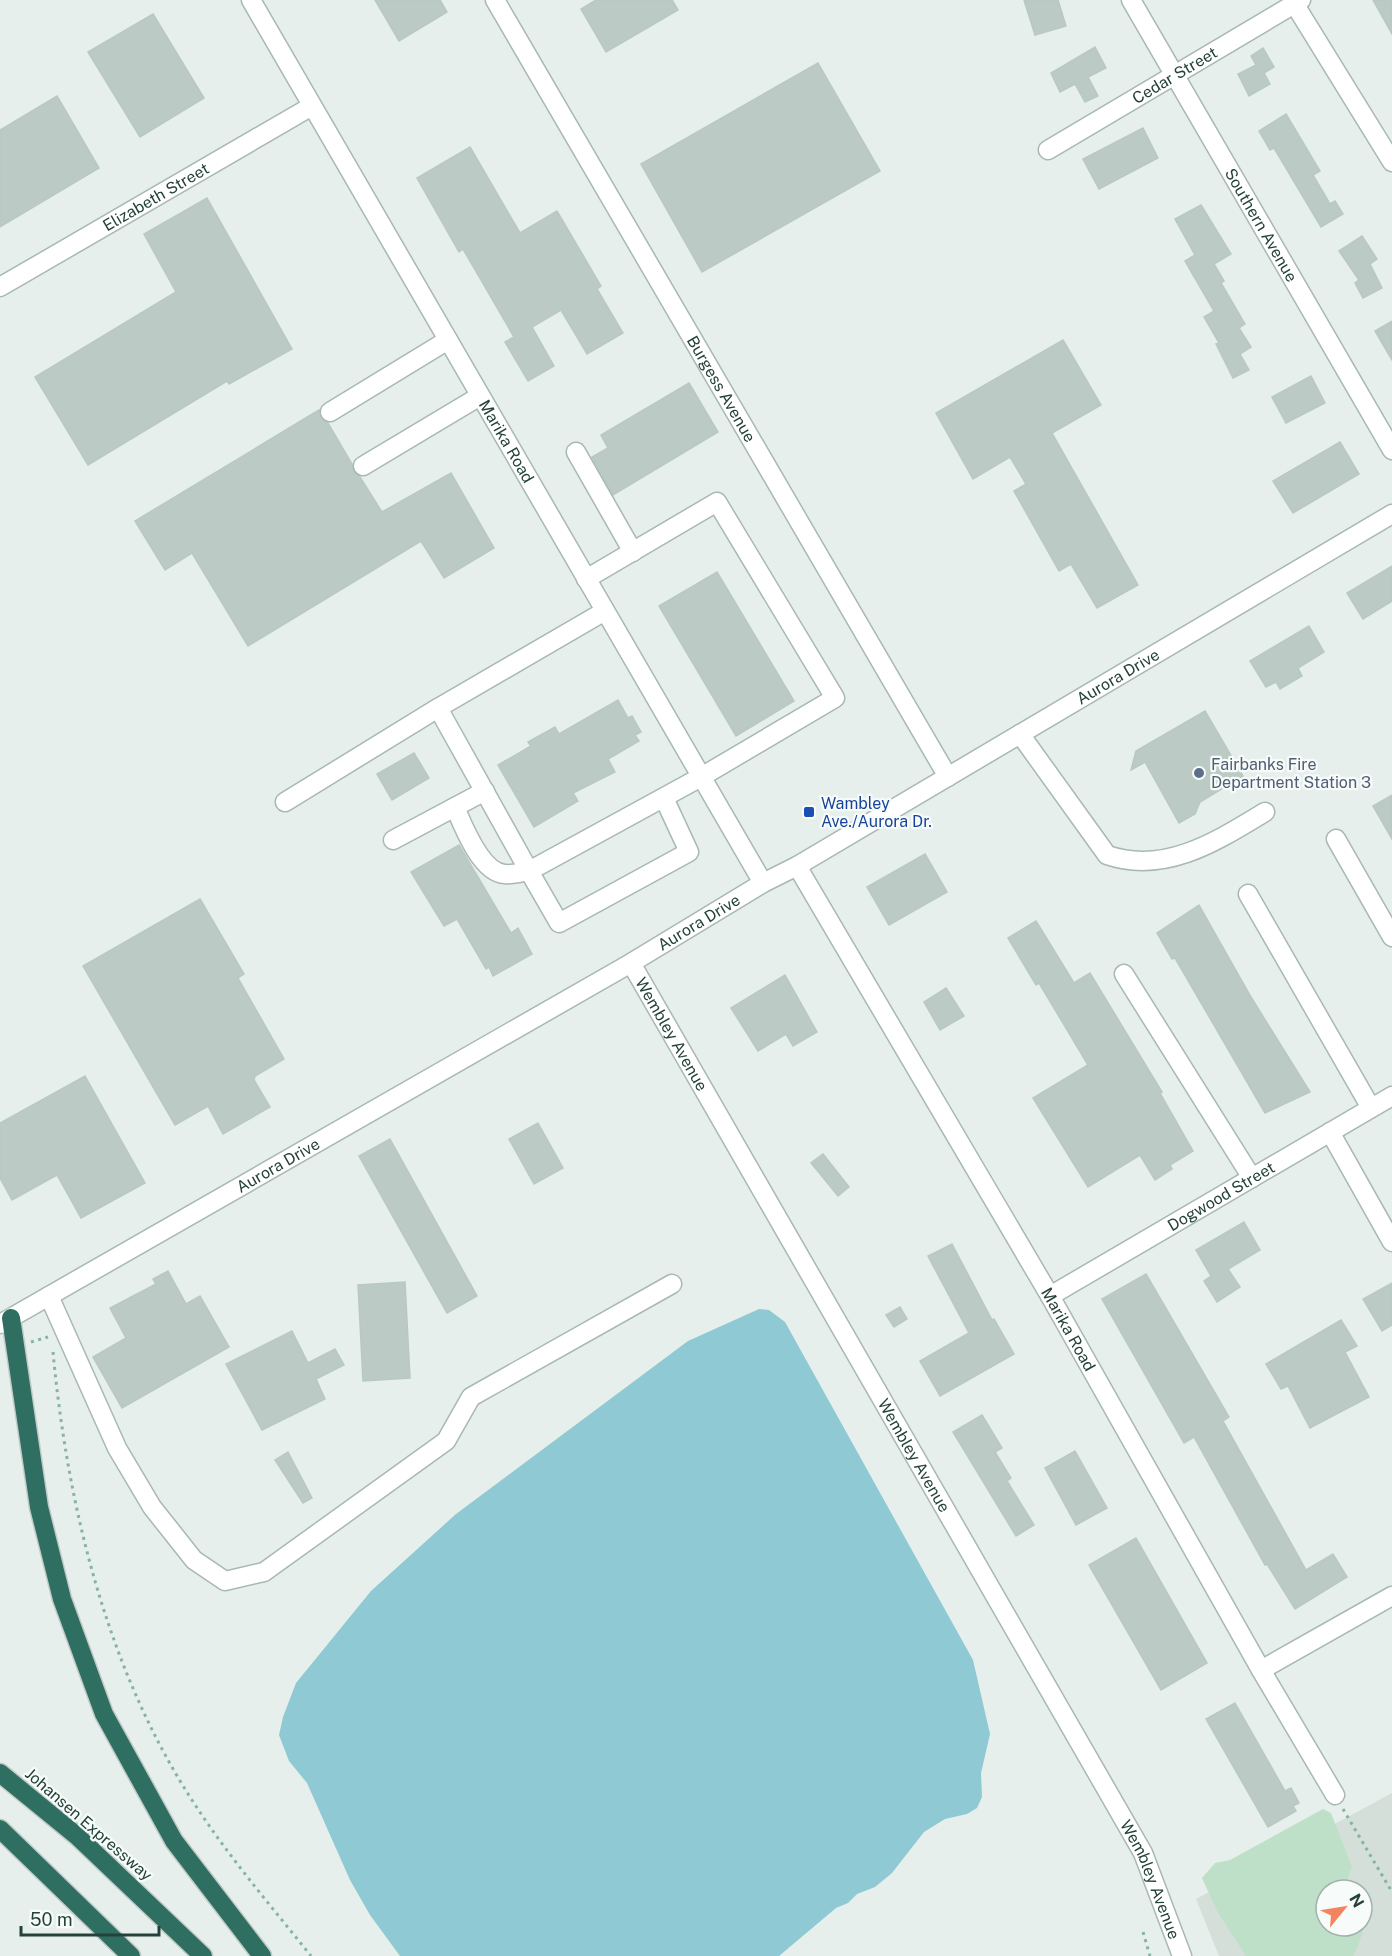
<svg xmlns="http://www.w3.org/2000/svg" width="1392" height="1956" viewBox="0 0 1392 1956" font-family="'Public Sans',sans-serif">
	<style>
		.built { fill: #d4dfda; fill-rule: evenodd }
		.green { fill: #bfe0c8 }
		.water { fill: #8ec9d4 }
		.building { fill: #bbcac4; stroke: #b8c9c2; stroke-width: 1.5 }
		.lines { fill: none; stroke-linecap: round; stroke-linejoin: round }
		.minor-casing { stroke: #a8b8b2; stroke-width: 21 }
		.highway-casing { stroke: #c2cac8; stroke-width: 21 }
		.path { stroke: #86b3a5; stroke-width: 3; stroke-dasharray: 3 4.5; stroke-linecap: butt }
		.minor { stroke: #fff; stroke-width: 18 }
		.highway { stroke: #2f6f62; stroke-width: 18 }
		.service-dot { fill: #5c6f8a; stroke: #f7fbf9; stroke-width: 2 }
		.transit-dot { fill: #1a4fb4; stroke: #f7fbf9; stroke-width: 2 }
		.labels { text-anchor: middle; stroke-width: 4.5; stroke-linejoin: round; paint-order: stroke }
		.street-label { font-size: 16px; fill: #24423a; stroke: #f7fbf9 }
		.service-label { font-size: 16px; fill: #4e5e75; stroke: #f7fbf9; text-anchor: start }
		.transit-label { font-size: 16px; fill: #164399; stroke: #f7fbf9; text-anchor: start }
	</style>
	<rect width="100%" height="100%" fill="#e6efeb"/>
	<path class="built" d="M1392,1793V1956H1219L1196,1899ZM1326,1890H1362V1926H1326Z"/>
	<path class="green" d="M1323,1809L1331,1813L1352,1867L1346,1883L1347,1890H1326V1926L1362,1924C1364,1935 1358,1946 1353,1956H1246L1217,1911L1202,1878L1215,1863L1230,1860Z"/>
	<path class="water" d="M759,1309L769,1310L785,1322L973,1660L990,1734L981,1773L982,1797L977,1808L967,1814L945,1819L924,1832L892,1873L875,1887L857,1894L848,1903L836,1908L779,1956H400L370,1915L350,1880L307,1783L289,1761L279,1735L283,1717L296,1683L371,1591L456,1514L688,1341Z"/>
	<g class="building">
		<path d="M375,0H440L447,12L399,41Z"/>
		<path d="M596,0H672L678,10L606,52L581,9Z"/>
		<path d="M1024,0H1058L1066,26L1035,35Z"/>
		<path d="M1373,0H1392V34Z"/>
		<path d="M153,14L204,98L140,137L88,52Z"/>
		<path d="M1095,47L1106,68L1088,77L1098,96L1085,102L1075,84L1060,92L1051,73Z"/>
		<path d="M1263,48L1274,67L1264,73L1270,84L1249,96L1238,74L1256,65L1251,56Z"/>
		<path d="M818,63L880,171L702,272L641,164Z"/>
		<path d="M57,96L99,168L0,227V130Z"/>
		<path d="M1286,114L1320,171L1313,175L1330,204L1335,201L1343,214L1321,227L1274,148L1270,150L1259,131Z"/>
		<path d="M1143,128L1158,158L1099,189L1083,159Z"/>
		<path d="M470,147L520,233L557,211L601,286L597,289L623,333L587,354L561,310L532,327L554,366L528,381L505,342L514,337L463,249L459,252L417,178Z"/>
		<path d="M207,198L292,349L229,384L227,381L88,465L35,377L176,292L144,234Z"/>
		<path d="M1201,205L1231,254L1214,264L1224,281L1221,283L1245,324L1239,328L1251,347L1240,354L1249,370L1233,378L1216,344L1219,343L1204,317L1214,311L1185,261L1195,255L1175,219Z"/>
		<path d="M1362,236L1377,259L1370,264L1382,288L1363,298L1355,283L1359,280L1339,251Z"/>
		<path d="M1392,321V360L1375,331Z"/>
		<path d="M1063,340L1101,405L1052,433L1138,585L1097,608L1071,564L1059,571L1014,491L1026,484L1010,457L973,479L936,413Z"/>
		<path d="M1311,376L1325,403L1286,423L1272,397Z"/>
		<path d="M689,383L718,432L613,495L592,457L608,448L601,435Z"/>
		<path d="M319,410L321,418L328,423L352,464L354,472L360,477L382,512L451,473L494,548L444,578L421,541L248,646L192,553L165,570L135,521Z"/>
		<path d="M1340,442L1359,474L1293,513L1273,481Z"/>
		<path d="M1392,566V601L1363,619L1347,593Z"/>
		<path d="M717,572L794,701L736,736L659,606Z"/>
		<path d="M1309,626L1324,652L1298,668L1302,676L1280,689L1276,682L1266,687L1250,661Z"/>
		<path d="M618,700L628,718L632,716L641,732L635,735L639,741L608,759L615,772L573,793L578,801L534,827L498,765L531,746L528,742L555,727L559,734Z"/>
		<path d="M1205,711L1243,776L1200,802L1195,814L1179,823L1145,762L1131,770L1136,751Z"/>
		<path d="M414,753L429,778L392,800L377,774Z"/>
		<path d="M1392,795V839L1373,806Z"/>
		<path d="M459,845L511,933L518,928L532,954L493,976L489,967L486,969L457,919L444,926L411,872Z"/>
		<path d="M925,854L947,892L889,925L867,887Z"/>
		<path d="M200,899L244,974L238,978L284,1059L255,1076L254,1080L270,1107L223,1134L208,1106L175,1125L83,966Z"/>
		<path d="M1199,905L1251,997L1310,1092L1265,1113L1175,958L1172,959L1157,933Z"/>
		<path d="M1036,921L1074,983L1090,973L1162,1092L1160,1093L1193,1151L1170,1165L1172,1169L1155,1180L1140,1155L1088,1187L1033,1098L1088,1065L1039,983L1036,985L1008,938Z"/>
		<path d="M785,975L817,1032L793,1046L786,1034L758,1051L731,1008Z"/>
		<path d="M946,988L964,1016L940,1030L924,1002Z"/>
		<path d="M85,1076L145,1183L81,1218L57,1175L12,1200L0,1178V1123Z"/>
		<path d="M538,1123L563,1168L534,1184L509,1139Z"/>
		<path d="M390,1139L477,1296L447,1313L359,1156Z"/>
		<path d="M823,1154L849,1187L838,1196L811,1163Z"/>
		<path d="M1244,1222L1260,1250L1228,1269L1240,1287L1217,1302L1204,1281L1211,1276L1196,1250Z"/>
		<path d="M952,1244L992,1320L994,1319L1014,1354L940,1396L920,1361L969,1333L928,1256Z"/>
		<path d="M168,1271L186,1304L200,1296L229,1347L122,1408L93,1357L126,1338L110,1308L156,1284L153,1279Z"/>
		<path d="M1146,1274L1229,1417L1223,1421L1306,1570L1333,1554L1347,1577L1295,1609L1267,1564L1265,1565L1194,1437L1184,1443L1102,1299Z"/>
		<path d="M405,1282L410,1378L363,1381L358,1285Z"/>
		<path d="M1392,1283V1325L1382,1331L1363,1299Z"/>
		<path d="M900,1307L907,1319L894,1327L886,1315Z"/>
		<path d="M1341,1320L1357,1346L1345,1352L1369,1397L1310,1428L1288,1386L1281,1389L1266,1364Z"/>
		<path d="M292,1331L308,1363L335,1349L344,1365L316,1379L325,1399L262,1430L226,1364Z"/>
		<path d="M982,1415L1002,1448L995,1452L1011,1478L1007,1481L1034,1525L1016,1536L953,1432Z"/>
		<path d="M1075,1451L1107,1508L1076,1525L1045,1468Z"/>
		<path d="M288,1452L312,1498L303,1503L275,1460Z"/>
		<path d="M1136,1538L1207,1663L1161,1690L1089,1565Z"/>
		<path d="M1235,1703L1285,1791L1291,1788L1299,1803L1293,1806L1296,1811L1268,1827L1206,1719Z"/>
	</g>
	<g class="lines">
		<g class="minor-casing">
			<g id="minor">
				<path id="s1" d="M251,0L763,883"/>
				<path id="s2" d="M495,0L948,777"/>
				<path id="s3" d="M1131,0L1392,450"/>
				<path d="M1292,0L1392,162"/>
				<path id="s4" d="M1048,150L1301,0"/>
				<path id="s5" d="M0,287L312,106"/>
				<path d="M330,412L448,340"/>
				<path d="M576,452L633,552"/>
				<path d="M363,466L480,396"/>
				<path d="M438,708L605,611"/>
				<path d="M1020,734L1107,855C1165,875 1217,841 1265,812"/>
				<path d="M285,802L438,708L529,871L701,777L835,698L717,502L586,579"/>
				<path d="M455,807C463,826 481,873 505,874C513,875 522,872 529,871L559,923L689,852L664,798"/>
				<path d="M1336,839L1392,937"/>
				<path d="M393,840L485,791"/>
				<path id="s6" d="M797,866L1050,1296L1261,1670L1335,1795"/>
				<path d="M1248,894L1371,1108"/>
				<path id="s7" d="M631,963L1143,1853L1182,1956"/>
				<path d="M1124,974L1252,1178"/>
				<path d="M1330,1132L1392,1242"/>
				<path d="M49,1296L117,1448L152,1507L194,1560L225,1581L264,1572L446,1441L471,1397L672,1284"/>
				<path id="s8" d="M1050,1296L1392,1096"/>
				<path id="s9" d="M0,1324L631,963L763,883L797,866L1392,514"/>
				<path d="M1261,1670L1392,1596"/>
			</g>
		</g>
		<g class="highway-casing">
			<g id="highway">
				<path d="M11,1318L39,1507L62,1599L104,1714L174,1841L262,1956"/>
				<path d="M0,1773L77,1836L203,1956"/>
				<path d="M0,1829L131,1956"/>
			</g>
		</g>
		<g class="path">
			<path d="M31,1342L48,1337"/>
			<path d="M53,1352C67,1502 105,1660 185,1789C222,1849 267,1901 311,1956"/>
			<path d="M1343,1809L1392,1892"/>
			<path d="M1143,1932L1150,1956"/>
		</g>
		<use href="#minor" class="minor"/>
		<use href="#highway" class="highway"/>
	</g>
	<circle class="service-dot" cx="1199" cy="773" r="6"/>
	<rect class="transit-dot" x="803" y="806" width="12" height="12" rx="3"/>
	<g class="labels">
		<g class="street-label">
			<text dy="6" stroke="none"><textPath href="#s4" startOffset="147">Cedar Street</textPath></text>
			<text dy="6" stroke="none"><textPath href="#s5" startOffset="180">Elizabeth Street</textPath></text>
			<text dy="6" stroke="none"><textPath href="#s3" startOffset="260">Southern Avenue</textPath></text>
			<text dy="6" stroke="none"><textPath href="#s2" startOffset="450">Burgess Avenue</textPath></text>
			<text dy="6" stroke="none"><textPath href="#s1" startOffset="510">Marika Road</textPath></text>
			<text dy="6" stroke="none"><textPath href="#s9" startOffset="1292">Aurora Drive</textPath></text>
			<text dy="6" stroke="none"><textPath href="#s9" startOffset="806">Aurora Drive</textPath></text>
			<text dy="6" stroke="none"><textPath href="#s7" startOffset="82">Wembley Avenue</textPath></text>
			<text dy="6" stroke="none"><textPath href="#s9" startOffset="320">Aurora Drive</textPath></text>
			<text dy="6" stroke="none"><textPath href="#s8" startOffset="198">Dogwood Street</textPath></text>
			<text dy="6" stroke="none"><textPath href="#s6" startOffset="537">Marika Road</textPath></text>
			<text dy="6" stroke="none"><textPath href="#s7" startOffset="568">Wembley Avenue</textPath></text>
			<text transform="translate(89 1824) rotate(41)" y="6">Johansen Expressway</text>
			<text dy="6" stroke="none"><textPath href="#s7" startOffset="1054">Wembley Avenue</textPath></text>
		</g>
		<g class="service-label">
			<text x="1211" y="770">Fairbanks Fire<tspan x="1211" dy="18">Department Station 3</tspan></text>
		</g>
		<g class="transit-label">
			<text x="821" y="809">Wambley<tspan x="821" dy="18">Ave./Aurora Dr.</tspan></text>
		</g>
	</g>
	<g transform="translate(1344 1908) rotate(60)"><circle r="28" fill="#f7fbf9" stroke="#a3b1ad" stroke-width="1.5"/>
	<path d="M0-4.5L10 22L0 15L-10 22Z" fill="#f4845f"/>
	<text y="-9" font-size="16" font-weight="bold" text-anchor="middle" fill="#24423a">N</text>
	</g>
	<path d="M21 1926v9h138v-9" fill="none" stroke="#24423a" stroke-width="3"/>
	<text x="30" y="1926" font-size="18" fill="#24423a" stroke="#f7fbf9" stroke-width="4.5" paint-order="stroke">50 m</text>
</svg>
